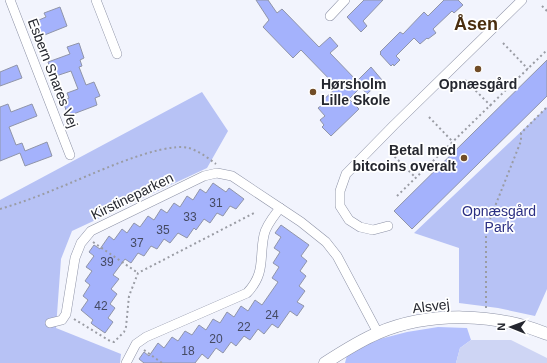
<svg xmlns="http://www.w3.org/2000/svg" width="547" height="363" viewBox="0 0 547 363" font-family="Arial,sans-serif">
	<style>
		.green { fill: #b7c2f5 }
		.forest { fill: #b4c0fc }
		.water { fill: #ced5f4 }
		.building { fill: #a4b2fc; stroke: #9095a9 }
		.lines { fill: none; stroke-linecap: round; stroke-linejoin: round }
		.street-casing { stroke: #8d92a6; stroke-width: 10 }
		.secondary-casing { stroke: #8d92a6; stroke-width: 13 }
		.path { stroke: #9a9ca4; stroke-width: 2; stroke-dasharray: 2 3; stroke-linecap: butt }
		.street { stroke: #fff; stroke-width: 9 }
		.secondary { stroke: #fff; stroke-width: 12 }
		.poi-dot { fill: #714d27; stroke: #fff; stroke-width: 1.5 }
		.labels { text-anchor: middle; stroke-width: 3.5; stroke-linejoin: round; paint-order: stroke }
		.number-label { font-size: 12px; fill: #454a62 }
		.street-label { font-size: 14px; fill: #25272f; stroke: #fff }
		.poi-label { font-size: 14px; font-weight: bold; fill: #25272f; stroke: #fff; text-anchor: start }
		.park-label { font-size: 14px; fill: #2c3083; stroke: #fff }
		.district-label { font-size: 18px; font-weight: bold; fill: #4a2e0f; stroke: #fff }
	</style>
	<rect width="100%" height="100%" fill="#f2f4fd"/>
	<g class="green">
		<path d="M202,92L228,131L207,168L72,231L61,259L56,328L121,354L120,363H0V200Z"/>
		<path d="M547,107V289L535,316L498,308L459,303V248L414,233Z"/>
	</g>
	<path class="forest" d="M438,327L467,328L471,340L460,348L456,363H345L347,355L376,340L407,332Z"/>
	<path class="water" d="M471,340H511L547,358V363H456L460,348Z"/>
	<g class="building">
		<path d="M256,0H268L277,13L282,9L319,47L330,37L338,46L330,53L357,81L371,67L382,80L367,94L361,87L349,99L359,109L331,136L322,127L324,125L320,120L325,116L318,108L322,105L320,103L337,87L301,50L293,58L263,27L269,20Z"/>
		<path d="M364,0H383L363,21L367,26L361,32L347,17Z"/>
		<path d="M444,0H458L463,5L454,13L452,11L433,29L436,33L428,39L427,38L420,44L414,38L396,56L400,60L394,66L393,64L391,66L380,54L381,53L380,52L400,32L403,34L424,12L428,16Z"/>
		<path d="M60,7L67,26L37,38L32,23L46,17L44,13Z"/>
		<path d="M79,43L84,58L80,60L82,66L79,67L86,85L94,82L100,96L95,98L97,105L68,116L63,101L69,98L67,93L78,89L71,71L53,77L48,62L70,54L67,47Z"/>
		<path d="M547,60V96L412,229L394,211Z"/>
		<path d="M17,65L22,78L0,86V72Z"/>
		<path d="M8,104L11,112L32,104L37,116L9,127L16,145L22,143L25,151L47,142L52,156L25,166L20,153L0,161V107Z"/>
		<path d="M213,183L226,192L229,188L244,199L236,209L230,206L223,216L217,213L210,223L204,219L196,230L194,228L187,238L178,233L170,243L164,239L157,249L151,246L144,256L138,253L131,263L125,259L113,275L119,279L111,289L117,294L110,304L115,308L108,318L113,322L105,333L92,324L91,323L93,320L81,310L88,300L83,296L90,285L85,281L92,271L86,267L94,256L89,252L94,245L100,249L109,236L114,240L122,229L127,233L134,223L140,227L148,216L154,220L161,209L167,213L174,203L180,207L187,196L193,200L200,189L206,193Z"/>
		<path d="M281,225L309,245L301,256L307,261L300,271L306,276L299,286L305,291L297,302L304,306L297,316L290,311L278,328L272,324L264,334L258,329L250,340L244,336L236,346L231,342L223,353L216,348L208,359L202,354L195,363H144L139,359L144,352L149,356L158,343L164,348L172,337L178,341L185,331L192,335L199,325L206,330L213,319L220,323L227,312L234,317L241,306L248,311L255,300L262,305L278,282L272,278L279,267L273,263L280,252L274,248L281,237L275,233Z"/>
	</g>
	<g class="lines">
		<g class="street-casing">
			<g id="street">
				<path d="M10,0L70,155"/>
				<path d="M96,0L117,54"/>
				<path d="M330,16L345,0"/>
				<path d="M280,208L301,222L326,242L337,256L378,333"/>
				<path d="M388,226L373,230L360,227L349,220L340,206V191L346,174L394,125L522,0"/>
				<path d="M50,323L62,320L66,314L75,258L81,243L91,231L204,176L217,173L232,176L280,208C274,216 266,225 264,235C259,258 266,273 247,293L146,337L136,344L126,363"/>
			</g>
		</g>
		<g class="secondary-casing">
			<path id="secondary" d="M325,363C342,352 359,341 378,333C430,311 495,313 547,334"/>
		</g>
		<g class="path">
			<path d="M542,6L547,11"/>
			<path d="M503,43L528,69"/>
			<path d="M465,80L491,106"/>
			<path d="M429,117L453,142"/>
			<path d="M391,153L416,178"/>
			<path d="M397,196L547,50"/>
			<path d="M0,209C20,203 39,196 58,188C87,177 160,141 189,148C199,151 208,158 216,164"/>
			<path d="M93,242L138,273"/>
			<path d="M486,308V229L521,141V133L547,107"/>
			<path d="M74,319L110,341L114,342L124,332L126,327L129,296L138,273L256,212"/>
			<path d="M144,350L162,363"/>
		</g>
		<use href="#street" class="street"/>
		<use href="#secondary" class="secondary"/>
	</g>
	<g class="poi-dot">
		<circle cx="478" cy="69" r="4"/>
		<circle cx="313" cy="92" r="4"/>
		<circle cx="464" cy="158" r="4"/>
	</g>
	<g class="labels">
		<g class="number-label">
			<text x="216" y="207">31</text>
			<text x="190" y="221">33</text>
			<text x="163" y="234">35</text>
			<text x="137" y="247">37</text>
			<text x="107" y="266">39</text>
			<text x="101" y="310">42</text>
			<text x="272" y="319">24</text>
			<text x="244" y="331">22</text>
			<text x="216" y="343">20</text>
			<text x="188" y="355">18</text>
		</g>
		<g class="street-label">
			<text transform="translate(53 73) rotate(69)" y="5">Esbern Snares Vej</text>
			<text transform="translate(132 196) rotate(-26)" y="5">Kirstineparken</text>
			<text transform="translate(431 306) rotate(-7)" y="5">Alsvej</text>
		</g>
		<g class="poi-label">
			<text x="321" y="89">Hørsholm<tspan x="321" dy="16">Lille Skole</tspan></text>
			<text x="478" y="89" text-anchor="middle">Opnæsgård</text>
			<text x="456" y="155" text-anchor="end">Betal med<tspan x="456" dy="16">bitcoins overalt</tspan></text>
		</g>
		<g class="park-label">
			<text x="499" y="216">Opnæsgård<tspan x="499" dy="16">Park</tspan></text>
		</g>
		<g class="district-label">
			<text x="476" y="30">Åsen</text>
		</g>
	</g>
	<g transform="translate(511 327) rotate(271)" stroke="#ffffff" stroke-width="3" paint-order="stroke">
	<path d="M0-3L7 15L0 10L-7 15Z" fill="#25272f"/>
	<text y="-6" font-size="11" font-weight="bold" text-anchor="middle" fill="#25272f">N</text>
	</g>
</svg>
